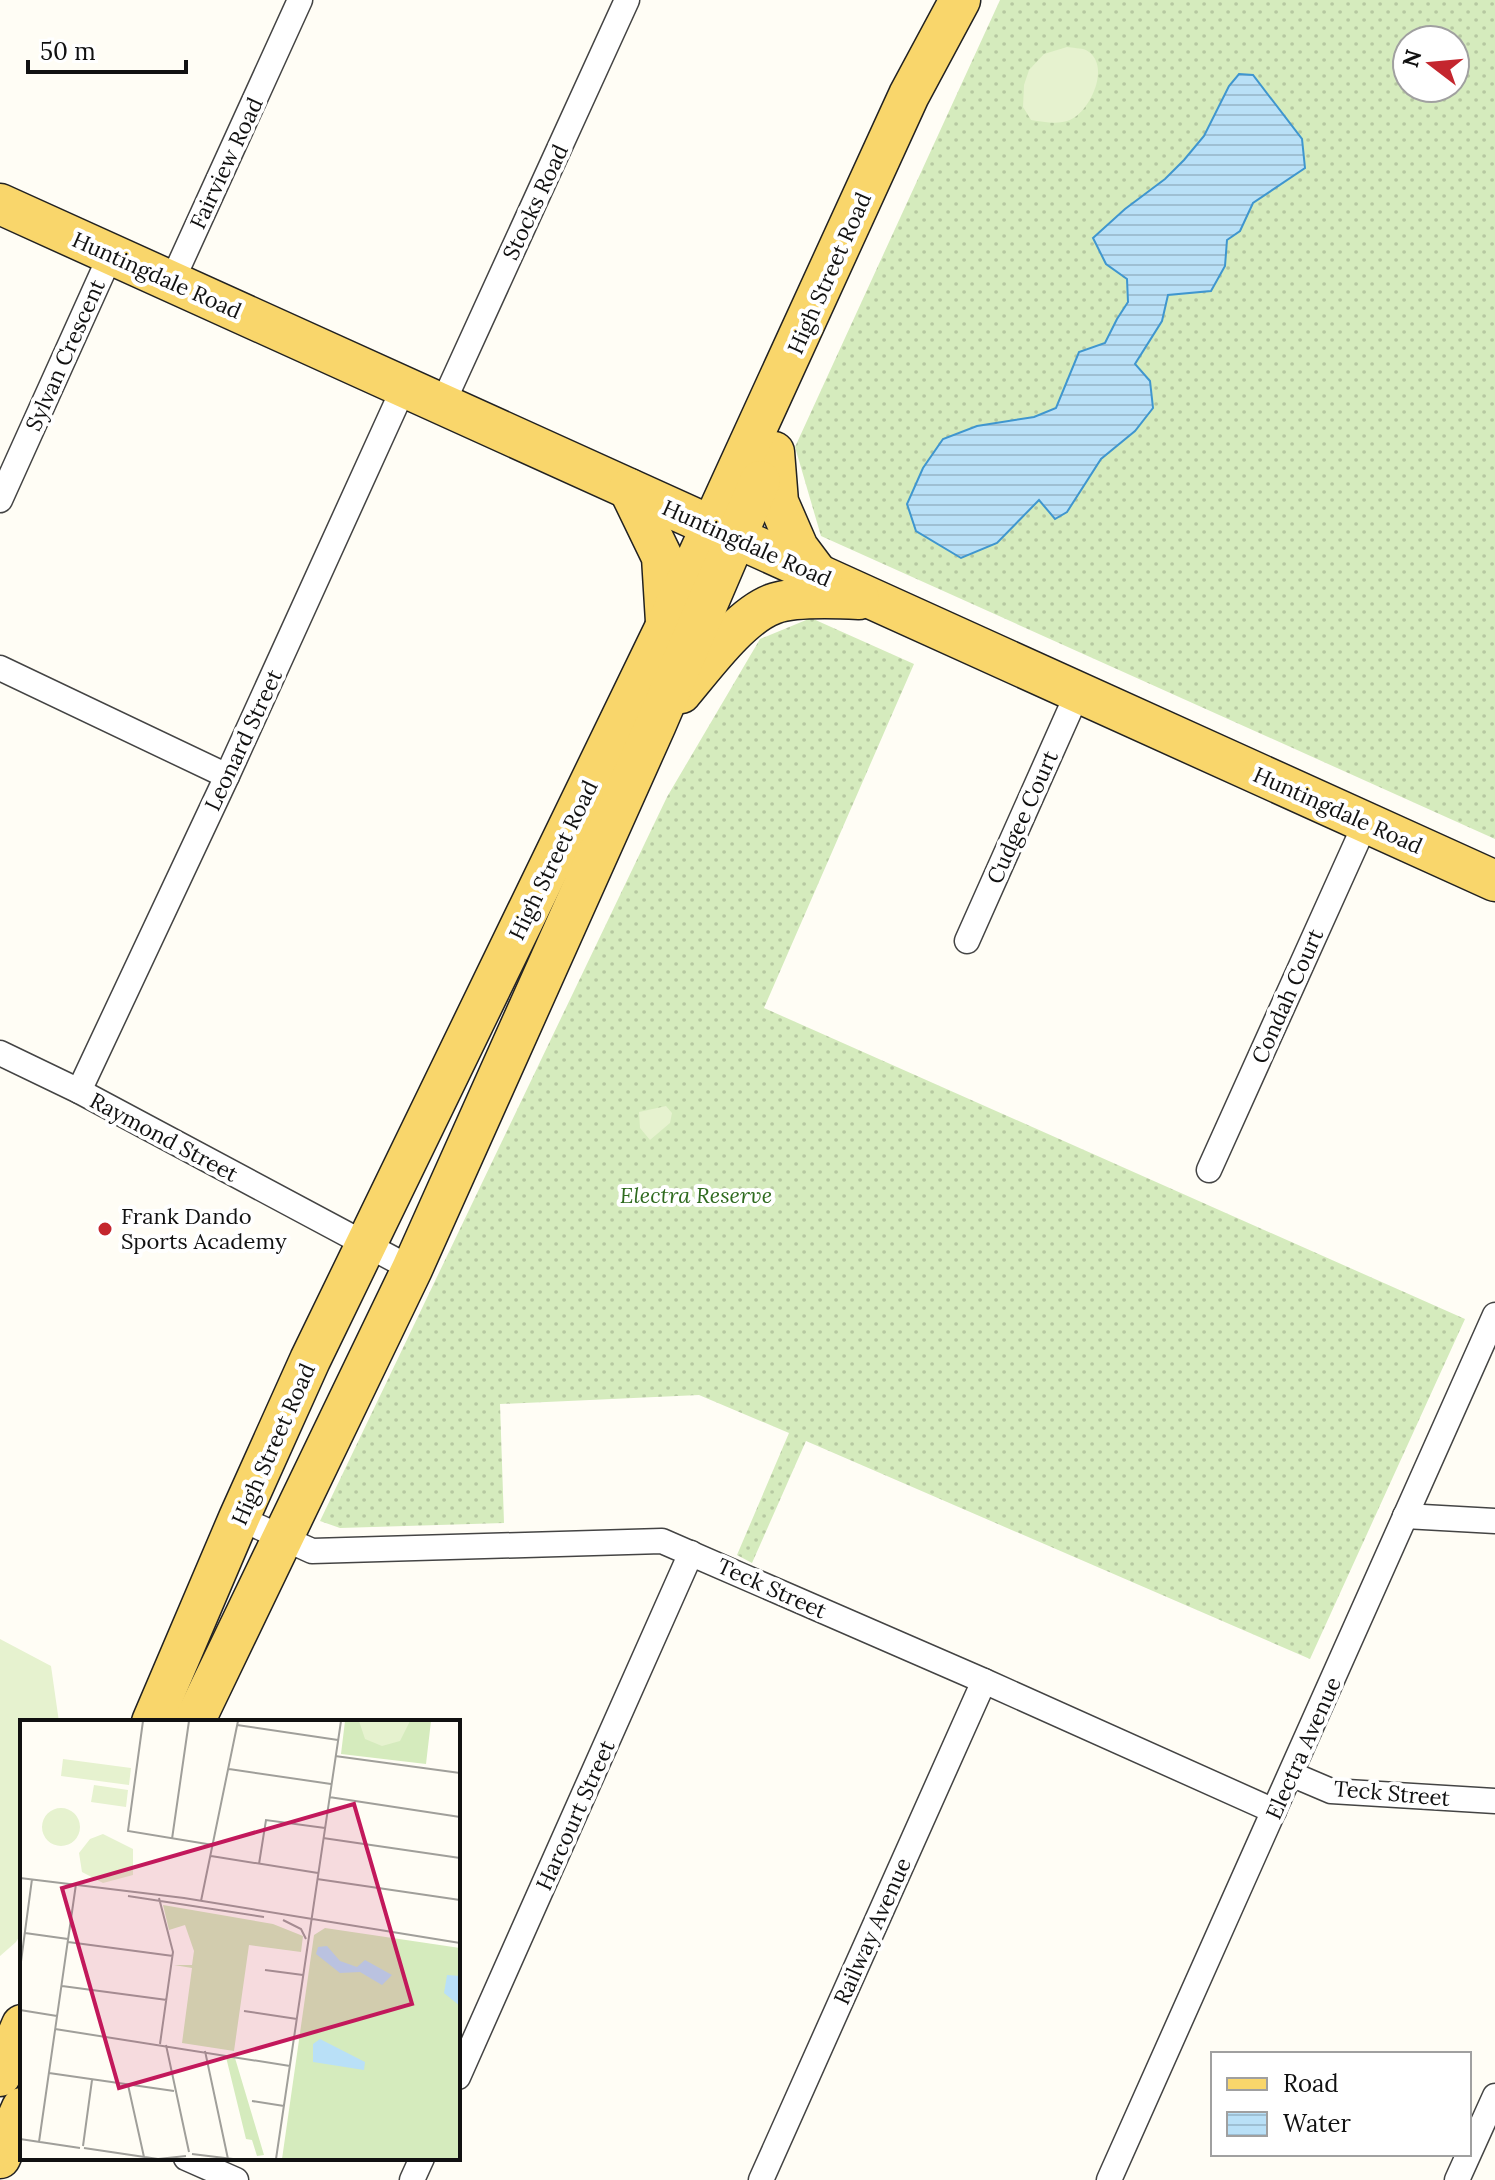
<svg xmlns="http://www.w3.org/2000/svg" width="1495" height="2180" viewBox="0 0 1495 2180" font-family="Lora,serif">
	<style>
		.grass { fill: url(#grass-dots); fill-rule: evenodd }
		.pitch { fill: #e6f2cf }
		.water { fill: url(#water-rules); stroke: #3f96cf; stroke-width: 2 }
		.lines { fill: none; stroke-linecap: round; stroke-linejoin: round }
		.minor-casing { stroke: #444; stroke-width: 27 }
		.primary-casing { stroke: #222; stroke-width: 43 }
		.minor { stroke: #fff; stroke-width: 24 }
		.primary { stroke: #f9d66b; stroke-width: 40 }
		.poi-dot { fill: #c4262e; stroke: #fff; stroke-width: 3 }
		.labels { text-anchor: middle; stroke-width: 8; stroke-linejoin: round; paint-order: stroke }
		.street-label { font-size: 22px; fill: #111; stroke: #fff }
		.park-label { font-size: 22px; font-style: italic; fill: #2f6b1f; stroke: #fff }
		.poi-label { font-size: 22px; fill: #111; stroke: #fff; text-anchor: start }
		.inset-road { fill: none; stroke: #a09f9a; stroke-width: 2 }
		.view { fill: #c2185b; fill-opacity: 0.15; stroke: #c2185b; stroke-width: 4 }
		.inset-edge { fill: none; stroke: #111; stroke-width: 4 }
	</style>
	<defs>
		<pattern id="grass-dots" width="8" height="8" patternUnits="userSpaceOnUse" patternTransform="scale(2)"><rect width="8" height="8" fill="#d5ebbd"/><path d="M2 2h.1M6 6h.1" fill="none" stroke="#b6c8a1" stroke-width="1.8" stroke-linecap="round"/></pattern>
		<pattern id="water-rules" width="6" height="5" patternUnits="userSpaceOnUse" patternTransform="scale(2)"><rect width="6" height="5" fill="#b9e0f7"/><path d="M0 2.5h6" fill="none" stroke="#9ebfd3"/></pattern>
	</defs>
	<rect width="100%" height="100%" fill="#fffdf5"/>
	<g class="grass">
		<path d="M1000,0H1495V839L821,536L795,447ZM1407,40H1455V88H1407Z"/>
		<path d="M811,618L914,664L764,1008L1465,1319L1310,1659L806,1441L752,1563L737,1555L789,1433L699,1395L500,1404L504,1523L340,1528L320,1521L667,797L760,639Z"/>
	</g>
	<g class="pitch">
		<path d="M1067,47C1072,48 1081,48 1086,50C1112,64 1091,111 1070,120C1058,125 1044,122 1031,120L1023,107L1024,85L1029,70L1044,54Z"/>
		<path d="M666,1106L672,1113L670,1123L650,1140L640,1128L639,1112Z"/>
		<path d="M0,1639L51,1666L59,1722H22V1932L16,1942L0,1956Z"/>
	</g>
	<path class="water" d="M1239,74L1253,75L1302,139L1305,168L1253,203L1240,231L1227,240L1225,266L1211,291L1168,295L1162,321L1135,364L1150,381L1153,408L1135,431L1101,459L1067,512L1055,519L1039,500L997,543L961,558L916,531L907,504L923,468L943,439L977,426L1034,417L1056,408L1079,352L1105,343L1117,319L1128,302L1127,279L1106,264L1093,238L1125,209L1165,179L1184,160L1204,136L1229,86Z"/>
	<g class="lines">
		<g class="minor-casing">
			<g id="minor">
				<path d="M172,281L300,0"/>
				<path d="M442,405L627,0"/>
				<path d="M0,500L111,254"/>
				<path d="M0,668L227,776"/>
				<path d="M967,941L1078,692"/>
				<path d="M0,1053L79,1091L412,1269"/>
				<path d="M79,1091L227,776L404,387"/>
				<path d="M1209,1170L1366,822"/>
				<path d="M1405,1516L1495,1521"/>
				<path d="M239,1518L312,1551L662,1541L984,1681L1274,1811"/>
				<path d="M1291,1774L1331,1791L1495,1801"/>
				<path d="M458,2077L691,1553"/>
				<path d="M186,2158L236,2180"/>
				<path d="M412,2180L422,2158"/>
				<path d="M761,2180L984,1681"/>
				<path d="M1109,2180L1495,1315"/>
				<path d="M1457,2180L1495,2096"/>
			</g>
		</g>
		<g class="primary-casing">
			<g id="primary">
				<path d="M0,204L1495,881"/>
				<path d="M774,452L778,502L798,548L819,576"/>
				<path d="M629,489L662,557L666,622"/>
				<path d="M681,693C704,666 740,616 773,604C793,596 837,598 859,599"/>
				<path d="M152,1722L239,1518L310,1360L666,626L909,95L960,0"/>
				<path d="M194,1722L412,1269L656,724L760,481"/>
				<path d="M0,2076L22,2025"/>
				<path d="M0,2158L22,2108"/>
			</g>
		</g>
		<use href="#minor" class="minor"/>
		<use href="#primary" class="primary"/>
	</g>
	<circle class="poi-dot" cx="105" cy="1229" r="8"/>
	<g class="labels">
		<g class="street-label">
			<text transform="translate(226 163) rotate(-65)" y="8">Fairview Road</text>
			<text transform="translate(535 202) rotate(-65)" y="8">Stocks Road</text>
			<text transform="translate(829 273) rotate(-66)" y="8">High Street Road</text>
			<text transform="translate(157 275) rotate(24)" y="8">Huntingdale Road</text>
			<text transform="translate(65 355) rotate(-66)" y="8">Sylvan Crescent</text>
			<text transform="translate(747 543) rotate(24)" y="8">Huntingdale Road</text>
			<text transform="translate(243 740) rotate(-65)" y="8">Leonard Street</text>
			<text transform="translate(1338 810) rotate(24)" y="8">Huntingdale Road</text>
			<text transform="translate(1022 817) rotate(-66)" y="8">Cudgee Court</text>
			<text transform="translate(553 860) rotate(-64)" y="8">High Street Road</text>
			<text transform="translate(1287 996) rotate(-66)" y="8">Condah Court</text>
			<text transform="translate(164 1137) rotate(28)" y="8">Raymond Street</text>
			<text transform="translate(273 1444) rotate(-66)" y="8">High Street Road</text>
			<text transform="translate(772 1588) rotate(24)" y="8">Teck Street</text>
			<text transform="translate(1303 1748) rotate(-66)" y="8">Electra Avenue</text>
			<text transform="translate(1392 1793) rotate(5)" y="8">Teck Street</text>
			<text transform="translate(575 1815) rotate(-66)" y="8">Harcourt Street</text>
			<text transform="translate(872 1931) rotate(-66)" y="8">Railway Avenue</text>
		</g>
		<g class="park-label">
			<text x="696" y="1203">Electra Reserve</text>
		</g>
		<g class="poi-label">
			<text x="121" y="1224">Frank Dando<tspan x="121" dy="25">Sports Academy</tspan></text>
		</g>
	</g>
	<g transform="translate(20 1720)">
		<rect width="440" height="440" fill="#fffdf5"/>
		<path d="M325,1H411L406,44L321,34ZM143,185L253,204L283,216L281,232L229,225L214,331L162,323L172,248L154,245H172L174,231L165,205L149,210ZM305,208L440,228V439H262L294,215ZM206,337L215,338L244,435L237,436L232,420L226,419Z" fill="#d5ebbd"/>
		<path d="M339,1H390L380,21L362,26L345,19ZM43,39L111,48L109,65L41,56ZM74,65L108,70L106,87L71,82ZM22 107a19 19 0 1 1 38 0a19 19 0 1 1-38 0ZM83,114L113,129V155L83,163L62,152L59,133L70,119Z" fill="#e6f2cf"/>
		<path d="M307,226L320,241L337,247L345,240L372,255L362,265L340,252L320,253L296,234L298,227ZM427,255L440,256V286L424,273ZM300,319L345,342L344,350L293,342V324Z" fill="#b9e0f7"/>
		<path class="inset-road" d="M123,1L108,111L193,125M217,5L318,20M315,36L440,53M209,49L311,64M309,77L440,97M303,118L440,138M152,119L169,1M191,136L298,153M239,144L246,100L305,108M0,158L164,178L440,223M297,159L440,180M108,176L244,197M139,178L153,232L140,324M181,181L218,1M263,200L281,209L286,219M5,213L48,219M48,222L153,236M0,249L12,159M245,250L283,255M42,266L147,280M0,290L37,296M224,291L277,299M35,309L270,346M146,325L169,432M185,331L208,439M29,353L154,371M108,365L124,437M232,381L264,386M0,419L60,428M19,422L56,164M63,426L72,360M64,428L138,439L166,436M172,434L213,439M256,439L321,1"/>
		<path class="view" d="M334,84L392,284L99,368L42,168Z"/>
		<rect width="440" height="440" class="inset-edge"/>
	</g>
	<rect x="1211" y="2052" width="260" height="104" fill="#ffffff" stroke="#a0a0a0" stroke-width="2"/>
	<rect x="1227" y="2078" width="40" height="12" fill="#f9d66b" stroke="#a0a0a0" stroke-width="2"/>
	<text x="1283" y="2092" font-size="24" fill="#111111">Road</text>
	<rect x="1227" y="2112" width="40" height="24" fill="url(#water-rules)" stroke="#a0a0a0" stroke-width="2"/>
	<text x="1283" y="2132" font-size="24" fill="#111111">Water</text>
	<g transform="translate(1431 64) rotate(286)"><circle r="38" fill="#ffffff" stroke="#a0a0a0" stroke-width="2"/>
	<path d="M0-6L14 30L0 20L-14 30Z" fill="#c4262e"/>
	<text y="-12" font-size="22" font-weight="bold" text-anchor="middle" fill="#111111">N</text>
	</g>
	<path d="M28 60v12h158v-12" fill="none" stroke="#111111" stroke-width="4"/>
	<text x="40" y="60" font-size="24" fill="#111111" stroke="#ffffff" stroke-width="6" paint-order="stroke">50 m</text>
</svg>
